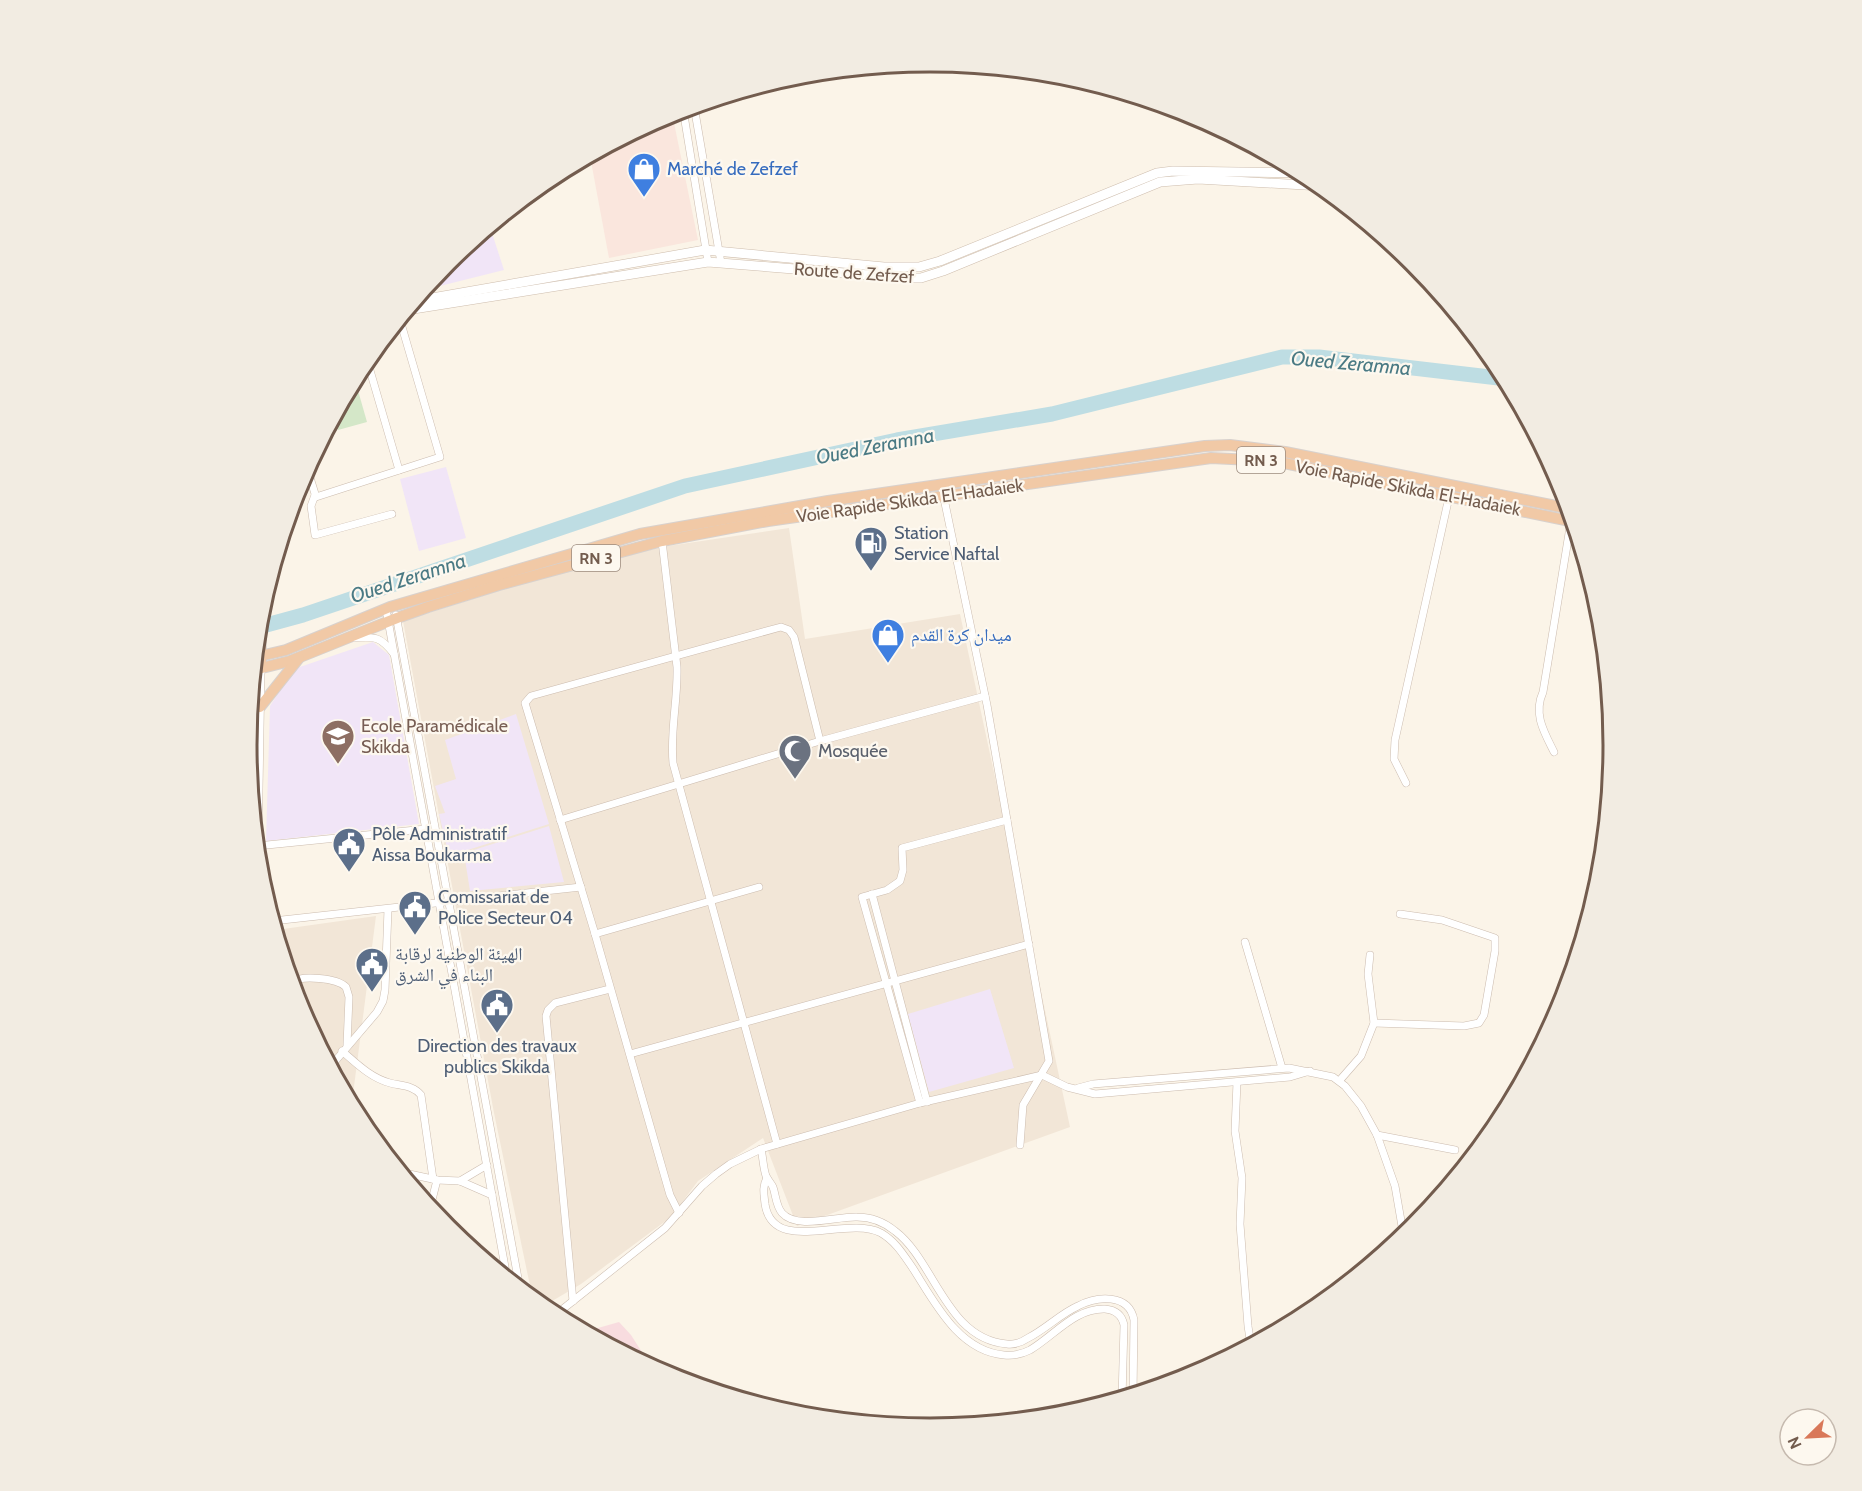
<svg xmlns="http://www.w3.org/2000/svg" width="1862" height="1491" viewBox="0 0 1862 1491" font-family="Cabin,'Noto Naskh Arabic',sans-serif">
	<style>
		.residential { fill: #f2e6d7 }
		.commercial { fill: #fae6dd }
		.education { fill: #f1e5f7 }
		.medical { fill: #f8dcdf }
		.green { fill: #d4e7c8 }
		.lines { fill: none; stroke-linecap: round; stroke-linejoin: round }
		.river { stroke: #bedde3; stroke-width: 15 }
		.minor-casing { stroke: #ccbcaf; stroke-width: 8 }
		.secondary-casing { stroke: #cebdad; stroke-width: 10 }
		.trunk-casing { stroke: #d8d1cd; stroke-width: 12 }
		.minor { stroke: #fff; stroke-width: 7 }
		.secondary { stroke: #fff; stroke-width: 9 }
		.trunk { stroke: #f1c9a6; stroke-width: 10 }
		.labels { text-anchor: middle; stroke-width: 4.5; stroke-linejoin: round; paint-order: stroke }
		.shield { fill: #fdf8ef; stroke: #9c8b7e; stroke-width: 1.5 }
		.shield-label { font-size: 16px; font-weight: bold; fill: #735c4e }
		.shop-label { font-size: 18px; fill: #366cbe; stroke: #fdf8ef; text-anchor: start }
		.street-label { font-size: 18px; fill: #735c4e; stroke: #fdf8ef }
		.service-label { font-size: 18px; fill: #4e5e75; stroke: #fdf8ef; text-anchor: start }
		.education-label { font-size: 18px; fill: #785e54; stroke: #fdf8ef; text-anchor: start }
		.worship-label { font-size: 18px; fill: #5b616d; stroke: #fdf8ef; text-anchor: start }
		.water-label { font-size: 20px; font-style: italic; fill: #4a7a84; stroke: #fdf8ef }
		.rim { fill: none; stroke: #735c4e; stroke-width: 3 }
	</style>
	<rect width="100%" height="100%" fill="#fbf4e8"/>
	<g class="residential">
		<path d="M789,528L805,639L960,614L1070,1127L797,1226L763,1138L698,1181L671,1217L581,1284L542,1307L533,1300L494,1113L403,621L574,567L668,546Z"/>
		<path d="M376,916L352,1102L361,1111L359,1119L299,1007L276,930Z"/>
	</g>
	<path class="commercial" d="M672,113L698,240L609,258L590,156Z"/>
	<g class="education">
		<path d="M490,227L504,270L424,290L448,262Z"/>
		<path d="M446,467L466,538L419,551L400,479Z"/>
		<path d="M373,642L389,655L419,824L266,841L270,706L294,669Z"/>
		<path d="M516,714L549,824L449,856L439,814L445,813L435,786L456,779L445,740Z"/>
		<path d="M549,826L564,882L470,891L464,853Z"/>
		<path d="M990,989L1014,1068L929,1092L908,1014Z"/>
	</g>
	<path class="medical" d="M619,1322L631,1335L652,1368L584,1332Z"/>
	<path class="green" d="M355,380L367,422L338,430L335,417Z"/>
	<g class="lines">
		<path class="river" d="M259,627L303,615L685,486L897,440L1052,414L1282,357H1319L1507,379"/>
		<g class="minor-casing">
			<g id="minor">
				<path d="M694,106L721,263"/>
				<path d="M683,109L708,262"/>
				<path d="M367,360L399,470"/>
				<path d="M307,468L316,497L440,457L400,320"/>
				<path d="M941,484L987,705L1049,1061L1023,1105L1020,1145"/>
				<path d="M315,495L311,506L315,535L392,514"/>
				<path d="M662,541L677,667C678,700 670,730 673,763L777,1144"/>
				<path d="M386,609L507,1278"/>
				<path d="M396,615L520,1289"/>
				<path d="M355,638C375,636 381,637 394,654"/>
				<path d="M1554,752C1544,732 1533,714 1543,692L1571,521"/>
				<path d="M1406,783L1394,759L1395,740L1449,497"/>
				<path d="M560,820L820,741L985,696"/>
				<path d="M257,846L426,829"/>
				<path d="M872,894L927,1102"/>
				<path d="M273,921L581,887"/>
				<path d="M595,934L759,887"/>
				<path d="M1245,942L1282,1068"/>
				<path d="M292,982C302,975 337,978 346,987L349,997L347,1045"/>
				<path d="M1374,1023L1464,1026L1479,1023L1484,1015L1495,951V938L1442,920L1400,914"/>
				<path d="M342,1051C357,1064 371,1078 390,1083C401,1086 413,1085 421,1095L433,1179"/>
				<path d="M630,1054L1029,944"/>
				<path d="M331,1066L377,1012L383,1001L385,990L388,909"/>
				<path d="M1340,1080L1361,1056L1374,1023L1368,974L1370,955"/>
				<path d="M1237,1082L1235,1131L1242,1178L1240,1224L1248,1326L1251,1346"/>
				<path d="M1078,1088L1093,1084L1289,1068L1333,1077L1345,1086L1361,1106L1377,1135L1395,1186L1404,1238"/>
				<path d="M920,1103L862,897L887,890L900,881L903,870L902,848L1007,820"/>
				<path d="M1377,1135L1455,1150"/>
				<path d="M761,1149C763,1157 763,1167 766,1176C768,1180 771,1183 773,1187C776,1196 776,1206 782,1213C797,1230 837,1216 857,1217C871,1217 884,1222 895,1231C935,1261 946,1339 1007,1344C1014,1345 1022,1342 1028,1338C1046,1329 1060,1314 1078,1306C1097,1296 1129,1293 1134,1320L1133,1396"/>
				<path d="M400,1172L437,1180L460,1181L492,1195"/>
				<path d="M767,1178C762,1187 764,1194 765,1204C773,1256 846,1215 881,1233C895,1241 903,1254 912,1267C934,1301 958,1351 1004,1355C1013,1356 1022,1354 1030,1350C1055,1335 1075,1308 1105,1309C1116,1310 1122,1315 1124,1325L1122,1399"/>
				<path d="M460,1181L487,1165"/>
				<path d="M430,1208L437,1180"/>
				<path d="M679,1213L670,1195L595,934L525,703L531,696L781,627L789,630L794,637L820,741"/>
				<path d="M573,1301L546,1016L548,1010L555,1003L610,989"/>
				<path d="M554,1316L665,1228L702,1186L716,1174L730,1164L761,1149L920,1103L1042,1075L1067,1087L1095,1094L1290,1077L1310,1071"/>
			</g>
		</g>
		<g class="secondary-casing">
			<g id="secondary">
				<path d="M415,301L705,250L884,267H919L940,261L1157,173L1173,171L1304,173"/>
				<path d="M407,310L708,262L906,278H921L943,271L1160,182L1198,179L1322,186"/>
				<path d="M248,752L249,729"/>
				<path d="M257,849L260,669"/>
			</g>
		</g>
		<g class="trunk-casing">
			<g id="trunk">
				<path d="M260,611L261,662"/>
				<path d="M256,657L286,650L390,607L640,534L828,501L1205,446L1230,445L1285,452L1571,509"/>
				<path d="M254,670L290,661L397,618L428,607L499,585L662,541L768,521L1211,458L1274,461L1575,522"/>
				<path d="M260,707L299,658"/>
			</g>
		</g>
		<use href="#minor" class="minor"/>
		<use href="#secondary" class="secondary"/>
		<use href="#trunk" class="trunk"/>
	</g>
	<defs>
		<g id="shop-pin" transform="scale(1.725)"><path d="M0 17L-7.5 6A9.5 9.5 0 1 1 7.5 6Z" fill="#3f7fe0" stroke="#fdf8ef"/><path d="M-5-2.5h2.3a2.7 3.5 0 0 1 5.4 0H5L5.5 6h-11ZM-1.5-2.5h3a1.5 2.3 0 0 0-3 0Z" fill="#fff"/></g>
		<g id="fuel-pin" transform="scale(1.725)"><path d="M0 17L-7.5 6A9.5 9.5 0 1 1 7.5 6Z" fill="#5c6f8a" stroke="#fdf8ef"/><path d="M-5.5-6h7V0h2V4h1.3V-2.5L3-4.5l.8-.8L6-3V5H2.5V1h-1V6h-7ZM-4.2-4.7v3.2H.2V-4.7Z" fill="#fff"/></g>
		<g id="university-pin" transform="scale(1.725)"><path d="M0 17L-7.5 6A9.5 9.5 0 1 1 7.5 6Z" fill="#8d6e63" stroke="#fdf8ef"/><path d="M0-5L7-2L0 1L-7-2ZM-4 1L0 2.5L4 1V4Q0 6-4 4Z" fill="#fff"/></g>
		<g id="mosque-pin" transform="scale(1.725)"><path d="M0 17L-7.5 6A9.5 9.5 0 1 1 7.5 6Z" fill="#6b7280" stroke="#fdf8ef"/><path d="M3.5-4.9A6 6 0 1 0 3.5 4.9A5 5 0 1 1 3.5-4.9Z" fill="#fff"/></g>
		<g id="civic-pin" transform="scale(1.725)"><path d="M0 17L-7.5 6A9.5 9.5 0 1 1 7.5 6Z" fill="#5c6f8a" stroke="#fdf8ef"/><path d="M-.6-6.5H3V-4.5H.6V-3L4-1V1h2V6H-6V1h2V-1L-.6-3ZM-1.2 2.5V6h2.4V2.5Z" fill="#fff"/></g>
	</defs>
	<g fill-rule="evenodd">
		<use href="#shop-pin" x="644" y="169"/>
		<use href="#fuel-pin" x="871" y="543"/>
		<use href="#shop-pin" x="888" y="635"/>
		<use href="#university-pin" x="338" y="736"/>
		<use href="#mosque-pin" x="795" y="751"/>
		<use href="#civic-pin" x="349" y="844"/>
		<use href="#civic-pin" x="415" y="907"/>
		<use href="#civic-pin" x="372" y="964"/>
		<use href="#civic-pin" x="497" y="1005"/>
	</g>
	<g class="labels">
		<g class="shield">
			<rect x="1237" y="447" width="48" height="26" rx="4.5"/>
			<rect x="572" y="545" width="48" height="26" rx="4.5"/>
		</g>
		<g class="shield-label">
			<text x="1261" y="466">RN 3</text>
			<text x="596" y="564">RN 3</text>
		</g>
		<g class="shop-label">
			<text x="667" y="175">Marché de Zefzef</text>
			<text x="911" y="641">ميدان كرة القدم</text>
		</g>
		<g class="street-label">
			<text transform="translate(854 273) rotate(4)" y="6">Route de Zefzef</text>
			<text transform="translate(1408 488) rotate(11)" y="6">Voie Rapide Skikda El-Hadaiek</text>
			<text transform="translate(910 501) rotate(-8)" y="6">Voie Rapide Skikda El-Hadaiek</text>
		</g>
		<g class="service-label">
			<text x="894" y="539">Station<tspan x="894" dy="21">Service Naftal</tspan></text>
			<text x="372" y="840">Pôle Administratif<tspan x="372" dy="21">Aissa Boukarma</tspan></text>
			<text x="438" y="903">Comissariat de<tspan x="438" dy="21">Police Secteur 04</tspan></text>
			<text x="395" y="960">الهيئة الوطنية لرقابة<tspan x="395" dy="21">البناء في الشرق</tspan></text>
			<text x="497" y="1052" text-anchor="middle">Direction des travaux<tspan x="497" dy="21">publics Skikda</tspan></text>
		</g>
		<g class="education-label">
			<text x="361" y="732">Ecole Paramédicale<tspan x="361" dy="21">Skikda</tspan></text>
		</g>
		<g class="worship-label">
			<text x="818" y="757">Mosquée</text>
		</g>
		<g class="water-label">
			<text transform="translate(1351 363) rotate(5)" y="7">Oued Zeramna</text>
			<text transform="translate(875 446) rotate(-11)" y="7">Oued Zeramna</text>
			<text transform="translate(408 578) rotate(-18)" y="7">Oued Zeramna</text>
		</g>
	</g>
	<path d="M0 0H1862V1491H0ZM257 745a673 673 0 1 1 1346 0a673 673 0 1 1-1346 0Z" fill="#f2ece2" fill-rule="evenodd"/>
	<path class="rim" d="M257 745a673 673 0 1 1 1346 0a673 673 0 1 1-1346 0Z"/>
	<g transform="translate(1808 1437) rotate(246)"><circle r="28" fill="#fdf8ef" stroke="#c6baaf" stroke-width="1.5"/>
	<path d="M0-4.5L10 22L0 15L-10 22Z" fill="#d97859"/>
	<text y="-9" font-size="16" font-weight="bold" text-anchor="middle" fill="#735c4e">N</text>
	</g>
</svg>
